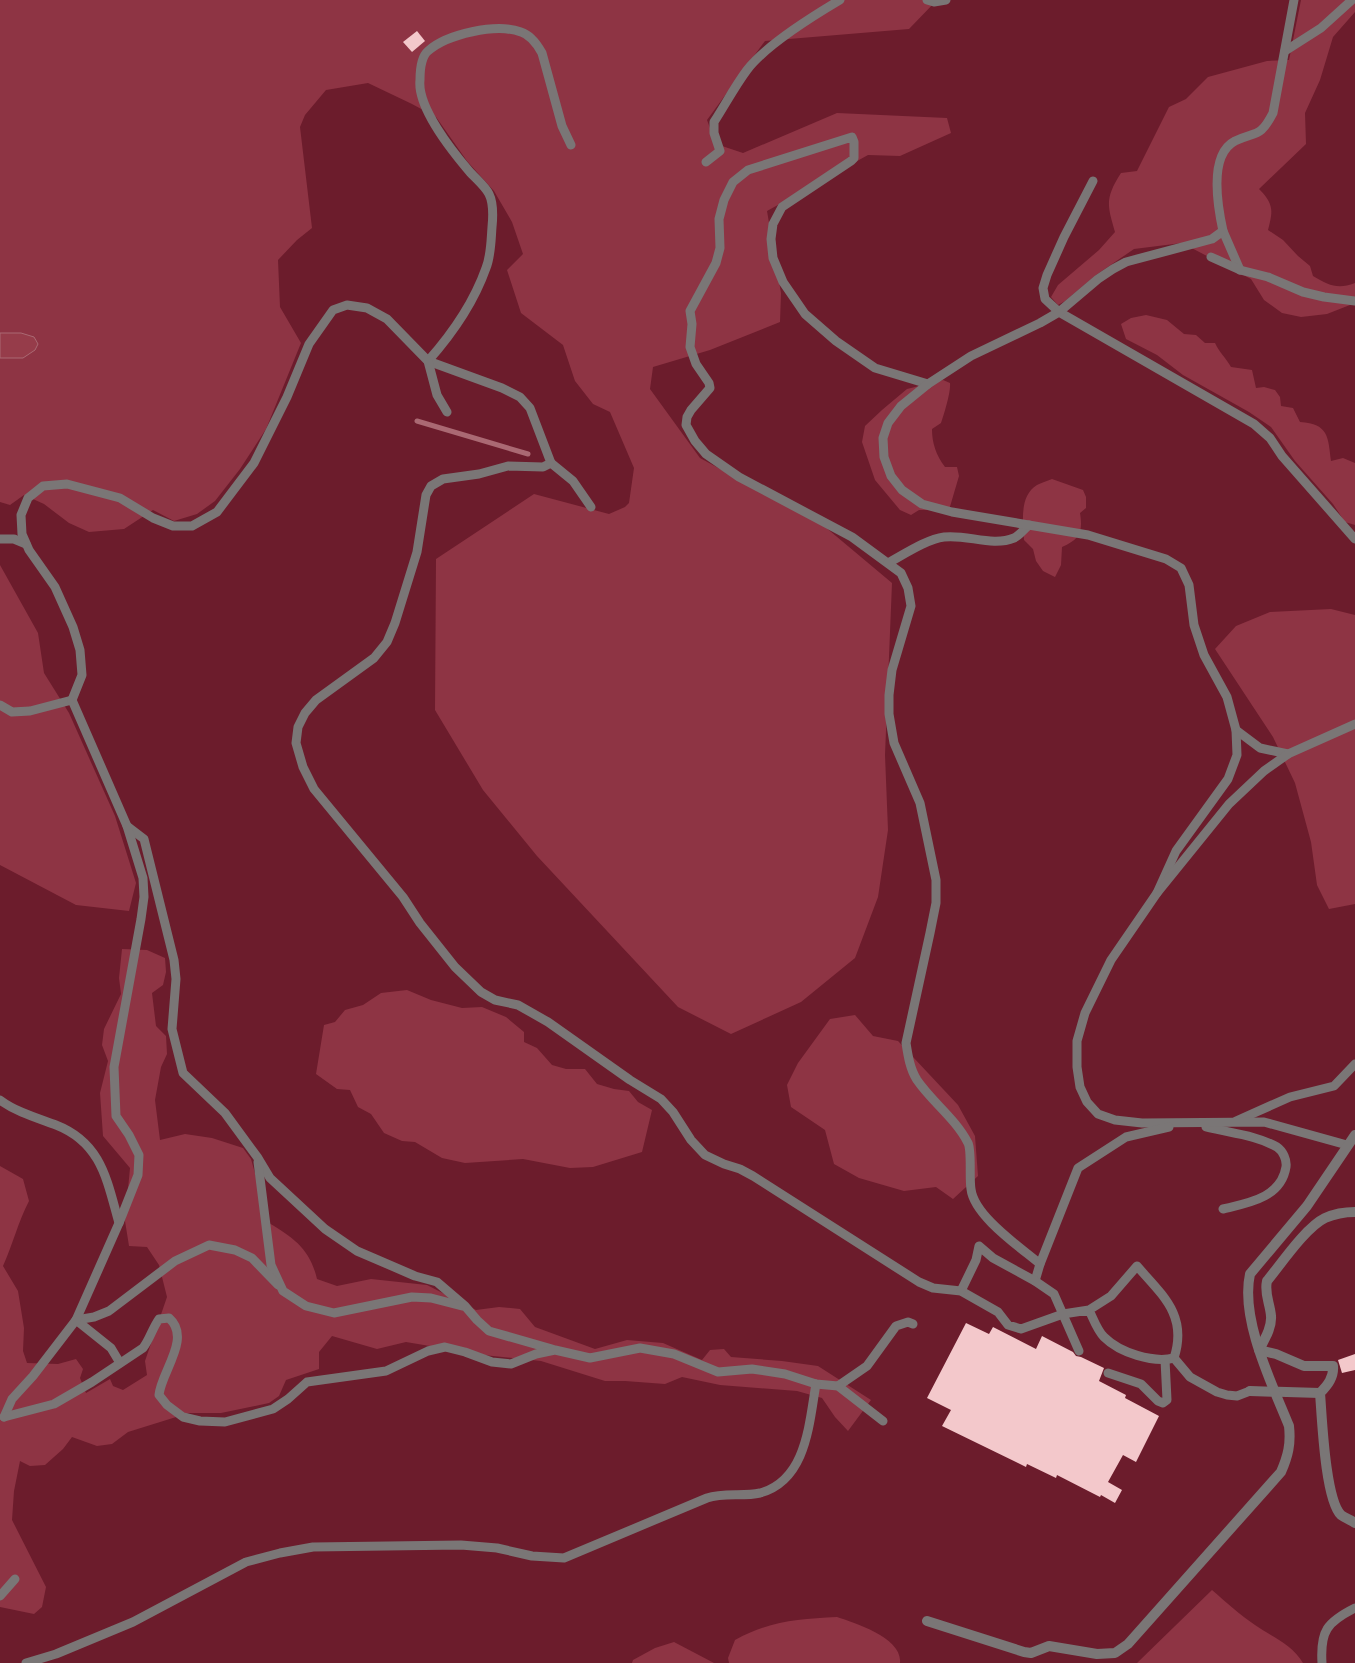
<svg xmlns="http://www.w3.org/2000/svg" width="1355" height="1663" viewBox="0 0 1355 1663" font-family="'IBM Plex Sans',sans-serif">
	<style>
		.green { fill: #6c1c2c }
		.forest { fill: #8e3444 }
		.water { fill: #963c4a; stroke: #aa6973 }
		.lines { fill: none; stroke-linecap: round; stroke-linejoin: round }
		.stream { stroke: #aa6973; stroke-width: 5 }
		.building { fill: #f3c8cb }
		.lane { stroke: #7a7676; stroke-width: 9 }
		.street { stroke: #7a7676; stroke-width: 10 }
	</style>
	<rect width="100%" height="100%" fill="#342d2e"/>
	<rect class="green" x="0" y="0" width="1355" height="1663"/>
	<g class="forest">
		<path d="M0,0H937L909,29L765,41L707,120L716,144L743,153L837,113L947,118L951,133L900,156L868,155L767,211L781,293L780,322L710,350L653,367L650,389L700,458L824,526L892,583L885,755L888,830L878,897L855,958L801,1002L731,1034L678,1007L537,856L483,790L435,710L436,559L534,494L609,514L625,507L629,503L634,468L610,412L593,404L575,381L563,345L521,313L507,270L523,254L512,222L494,191L467,161L436,117L412,104L368,83L326,90L305,115L300,127L312,228L297,240L278,260L280,307L301,343L266,429L240,469L215,501L197,514L174,521L153,510L124,529L89,532L69,523L44,504L24,495L10,505L0,502Z"/>
		<path d="M1301,0H1355V12L1333,37L1320,80L1305,113L1306,144L1259,189C1274,204 1273,211 1268,230L1283,240L1298,256L1310,266L1313,276C1329,285 1337,290 1355,283V303L1327,314L1301,317L1282,313L1264,300L1251,279L1182,243L1134,249L1096,275L1065,301L1058,305L1051,297L1058,285L1099,250L1115,232C1107,205 1105,198 1121,173L1137,171L1169,107L1186,99L1208,77L1267,61L1289,60Z"/>
		<path d="M1146,315L1167,320L1184,334L1196,335L1205,343H1215C1219,352 1226,358 1231,367L1252,370L1256,388L1264,387L1275,390L1280,397L1281,406L1293,408L1300,422C1329,424 1328,437 1331,461L1343,458L1355,463V525L1345,522L1333,504L1295,461L1271,427L1249,412L1183,375L1157,355L1126,339L1121,324L1131,318Z"/>
		<path d="M943,380L950,383C951,392 944,414 941,423L932,429C932,443 936,455 945,467H957L959,476L949,510H919L911,515L900,510L875,480L862,442L865,426L882,410L907,389Z"/>
		<path d="M1052,479L1083,490L1086,497V508L1080,513C1083,532 1080,539 1062,547L1061,565L1055,577L1043,571L1036,561L1033,549L1024,540C1023,522 1019,496 1037,485C1041,483 1047,481 1052,479Z"/>
		<path d="M0,565L38,633L44,673L69,713L115,816L136,883L129,911L76,905L0,865Z"/>
		<path d="M1331,609L1355,615V904L1329,909L1317,885L1311,842L1295,783L1273,737L1215,649L1236,626L1270,612Z"/>
		<path d="M122,949L147,950L165,958L166,972L163,985L152,993L156,1026L166,1036L167,1054L161,1067L155,1100L160,1140L185,1134L212,1138L243,1148L251,1159L269,1223C294,1238 310,1249 317,1279L337,1286L371,1279L427,1285L476,1310L499,1307L520,1309L535,1327L595,1349L627,1340L663,1343L702,1360L710,1350L724,1349L731,1357L782,1361L818,1366L871,1400L848,1431L835,1417L822,1398L797,1391L720,1385L682,1377L665,1384L625,1381H605L541,1361L483,1355L406,1342L377,1349L332,1336L319,1352V1369L286,1380L279,1396L269,1403L221,1413H189L128,1432L112,1444L97,1446L72,1437L63,1449L45,1465L30,1466L20,1461L14,1491L12,1520L46,1587L42,1607L34,1614L0,1607V1166L23,1179L29,1201C18,1222 13,1244 3,1266L18,1291L24,1328L23,1351L27,1363L58,1364L76,1359L83,1369L80,1378L86,1393L110,1379L113,1386L123,1390L147,1375L145,1361L167,1297L159,1265L147,1247L129,1246L125,1221L130,1168L103,1136L100,1093L108,1061L102,1045L104,1029L121,994L119,978Z"/>
		<path d="M407,990L431,1000L462,1008L482,1007L506,1017L524,1032V1042L537,1048L552,1065L566,1069H585L597,1084L614,1089L629,1091L638,1102L652,1110L642,1152L593,1167L570,1168L523,1159L465,1163L442,1158L415,1142L402,1141L384,1133L371,1114L358,1107L350,1090L337,1089L316,1074L324,1025L335,1022L345,1010L363,1005L381,993Z"/>
		<path d="M855,1015L873,1036L898,1041L958,1105L975,1136L978,1176L953,1199L936,1187L904,1191L859,1178L834,1164L825,1130L791,1107L787,1085L798,1063L830,1019Z"/>
		<path d="M1212,1590C1226,1602 1240,1615 1255,1625C1272,1637 1292,1644 1303,1663H1137Z"/>
		<path d="M837,1617C855,1623 903,1638 900,1663H729L728,1658L735,1640C769,1621 798,1619 837,1617Z"/>
		<path d="M674,1642L714,1663H632L633,1660L655,1648Z"/>
	</g>
	<path class="water" d="M0,333H21L34,337L38,344L35,350L23,358H0Z"/>
	<g class="lines">
		<path class="stream" d="M417,421L528,454"/>
	</g>
	<g class="building">
		<path d="M417,31L425,41L412,52L403,42Z"/>
		<path d="M966,1323L989,1334L993,1327L1036,1349L1042,1336L1073,1352L1076,1356L1081,1357L1104,1368L1099,1381L1126,1395L1125,1398L1159,1416L1136,1462L1123,1455L1108,1482L1122,1490L1115,1503L1101,1495L1100,1497L1057,1475L1056,1478L1027,1464L1026,1467L942,1426L951,1410L927,1398Z"/>
		<path d="M1355,1354V1370L1342,1373L1338,1360Z"/>
	</g>
	<g class="lines">
		<g class="lane">
			<path d="M927,0L934,2L946,0"/>
			<path d="M1285,51L1321,28L1352,0"/>
			<path d="M571,145L562,126L542,53C537,44 531,35 521,32C496,23 447,34 428,51C421,57 420,71 420,80C417,107 452,151 469,171C475,178 485,186 489,194C494,204 493,217 492,227C491,240 491,256 486,268C474,302 452,334 428,361L502,388L520,397L530,408L551,463L543,467L508,466L479,474L443,479L431,486L426,495L417,552L395,623L387,642L374,658L316,700L305,713L298,727L296,743L303,767L314,789L403,897L420,923L455,967L481,992L495,1000L518,1005L548,1022L630,1080L661,1099L673,1112L691,1140L705,1155L724,1164L740,1169L753,1176L919,1282L933,1288L961,1291L998,1312L1008,1325L1021,1329L1063,1314L1089,1310L1111,1296L1137,1266C1162,1295 1188,1315 1174,1358C1153,1363 1120,1353 1104,1337C1097,1330 1093,1318 1089,1310"/>
			<path d="M706,162L720,151L714,133V122C725,105 735,86 747,70C766,45 813,16 840,0"/>
			<path d="M1093,181L1064,237L1047,275L1043,288L1045,299L1059,312L1254,424L1270,438L1282,456L1355,539"/>
			<path d="M1223,231L1240,270"/>
			<path d="M1211,257L1240,270L1268,277L1303,292L1324,297L1355,301"/>
			<path d="M928,384L875,368L836,341L805,314L783,282L773,258L771,239L773,224L782,207L851,161L854,158V142L852,137L748,170L733,182L724,200L719,219L720,248L716,263L690,311L692,324L690,347L696,364L709,383L710,388L691,410L687,417L686,425L695,441L706,454L739,477L852,537L901,573L908,588L911,606L892,670L889,695V714L894,743L920,803L936,880V903L930,933L906,1043C908,1056 910,1069 917,1080C932,1102 956,1119 968,1143C972,1151 969,1178 971,1189C974,1216 1020,1247 1040,1264"/>
			<path d="M551,463L573,481L591,507"/>
			<path d="M0,539H14L26,544"/>
			<path d="M888,563C903,555 927,539 944,537C967,534 992,547 1014,538C1019,536 1024,529 1029,525"/>
			<path d="M0,705L12,712L30,711L72,700"/>
			<path d="M1236,730L1260,748L1288,754"/>
			<path d="M127,826L144,839L174,960L176,979L172,1029L183,1073L225,1113L258,1158L270,1178L325,1229L357,1251L415,1276L437,1282L465,1306L477,1320L489,1331L552,1349"/>
			<path d="M1157,893L1176,851L1228,779L1237,755L1236,730L1227,697L1204,655L1194,625L1189,585L1181,568L1166,559L1088,535L952,512L922,504L902,490L891,476L884,457L883,438L888,423L901,406L928,384L971,356L1040,323L1059,312L1098,279L1113,269L1126,262L1212,239L1223,231C1218,208 1208,155 1235,141C1257,131 1260,138 1273,113L1294,0"/>
			<path d="M0,1100C16,1112 37,1118 56,1125C102,1143 107,1181 119,1223"/>
			<path d="M1236,1121L1290,1097L1334,1086L1355,1064"/>
			<path d="M1206,1127C1229,1133 1256,1135 1277,1147C1283,1151 1287,1160 1286,1167C1281,1198 1248,1203 1223,1209"/>
			<path d="M1347,1145L1264,1122L1142,1123L1115,1120L1098,1114L1087,1102L1080,1087L1077,1067V1041L1085,1013L1111,960L1157,893L1229,804L1264,771L1288,754L1355,724"/>
			<path d="M258,1162L271,1265L283,1291L306,1306L334,1313L412,1297L431,1298L462,1306"/>
			<path d="M1035,1281L1040,1264L1078,1168L1126,1137L1169,1127"/>
			<path d="M961,1291L976,1260L979,1246L993,1258L1035,1281L1054,1294L1079,1351"/>
			<path d="M76,1320L94,1317L109,1311L175,1261L209,1245L235,1250L252,1258L278,1285"/>
			<path d="M76,1320L111,1348L120,1363"/>
			<path d="M1174,1358L1190,1377L1217,1392L1227,1395L1237,1396L1250,1391"/>
			<path d="M1108,1373L1141,1384L1158,1401L1163,1403L1167,1400L1165,1360"/>
			<path d="M838,1386L867,1366L896,1326L908,1322L913,1324"/>
			<path d="M4,1417L12,1399L33,1376L76,1320L119,1223L138,1175L139,1155L129,1135L116,1116L114,1067L141,919L144,897L143,878L127,826L72,700L82,675L80,650L73,627L55,587L29,550L22,534L21,515L28,498L43,486L67,484L120,498L153,518L173,526H192L217,512L254,463L287,397L309,344L333,310L347,305L367,308L387,319L428,361L437,395L447,412"/>
			<path d="M4,1417L54,1404L92,1382L143,1348C150,1339 152,1329 159,1319L169,1318C192,1338 161,1372 159,1395L167,1405L183,1417L200,1421L225,1422L273,1409L288,1399L307,1382L386,1371L428,1351L445,1347L465,1352L492,1362L511,1364L536,1354L555,1350L590,1358L640,1348L674,1354L718,1372L752,1369L785,1374L816,1384L838,1386L883,1421"/>
			<path d="M0,1596L15,1579"/>
			<path d="M26,1663L56,1654L133,1622L246,1562L280,1553L313,1547L461,1545L497,1548L532,1556L564,1558L707,1498C724,1492 743,1497 760,1493C807,1480 809,1423 816,1384"/>
			<path d="M1322,1663C1320,1631 1327,1622 1355,1608"/>
		</g>
		<g class="street">
			<path d="M1355,1212C1345,1212 1334,1214 1325,1218C1306,1227 1281,1264 1267,1281C1264,1294 1270,1303 1271,1316C1272,1328 1264,1340 1259,1350L1276,1354L1304,1366H1333C1334,1377 1328,1385 1320,1393C1322,1417 1325,1499 1341,1515C1345,1518 1351,1520 1355,1523"/>
			<path d="M1250,1391L1320,1393"/>
			<path d="M927,1621L1024,1652L1031,1653L1049,1646L1097,1654L1115,1653L1128,1644L1281,1472C1288,1456 1291,1444 1289,1426C1272,1384 1240,1319 1250,1274L1307,1206L1355,1135"/>
		</g>
	</g>
</svg>
